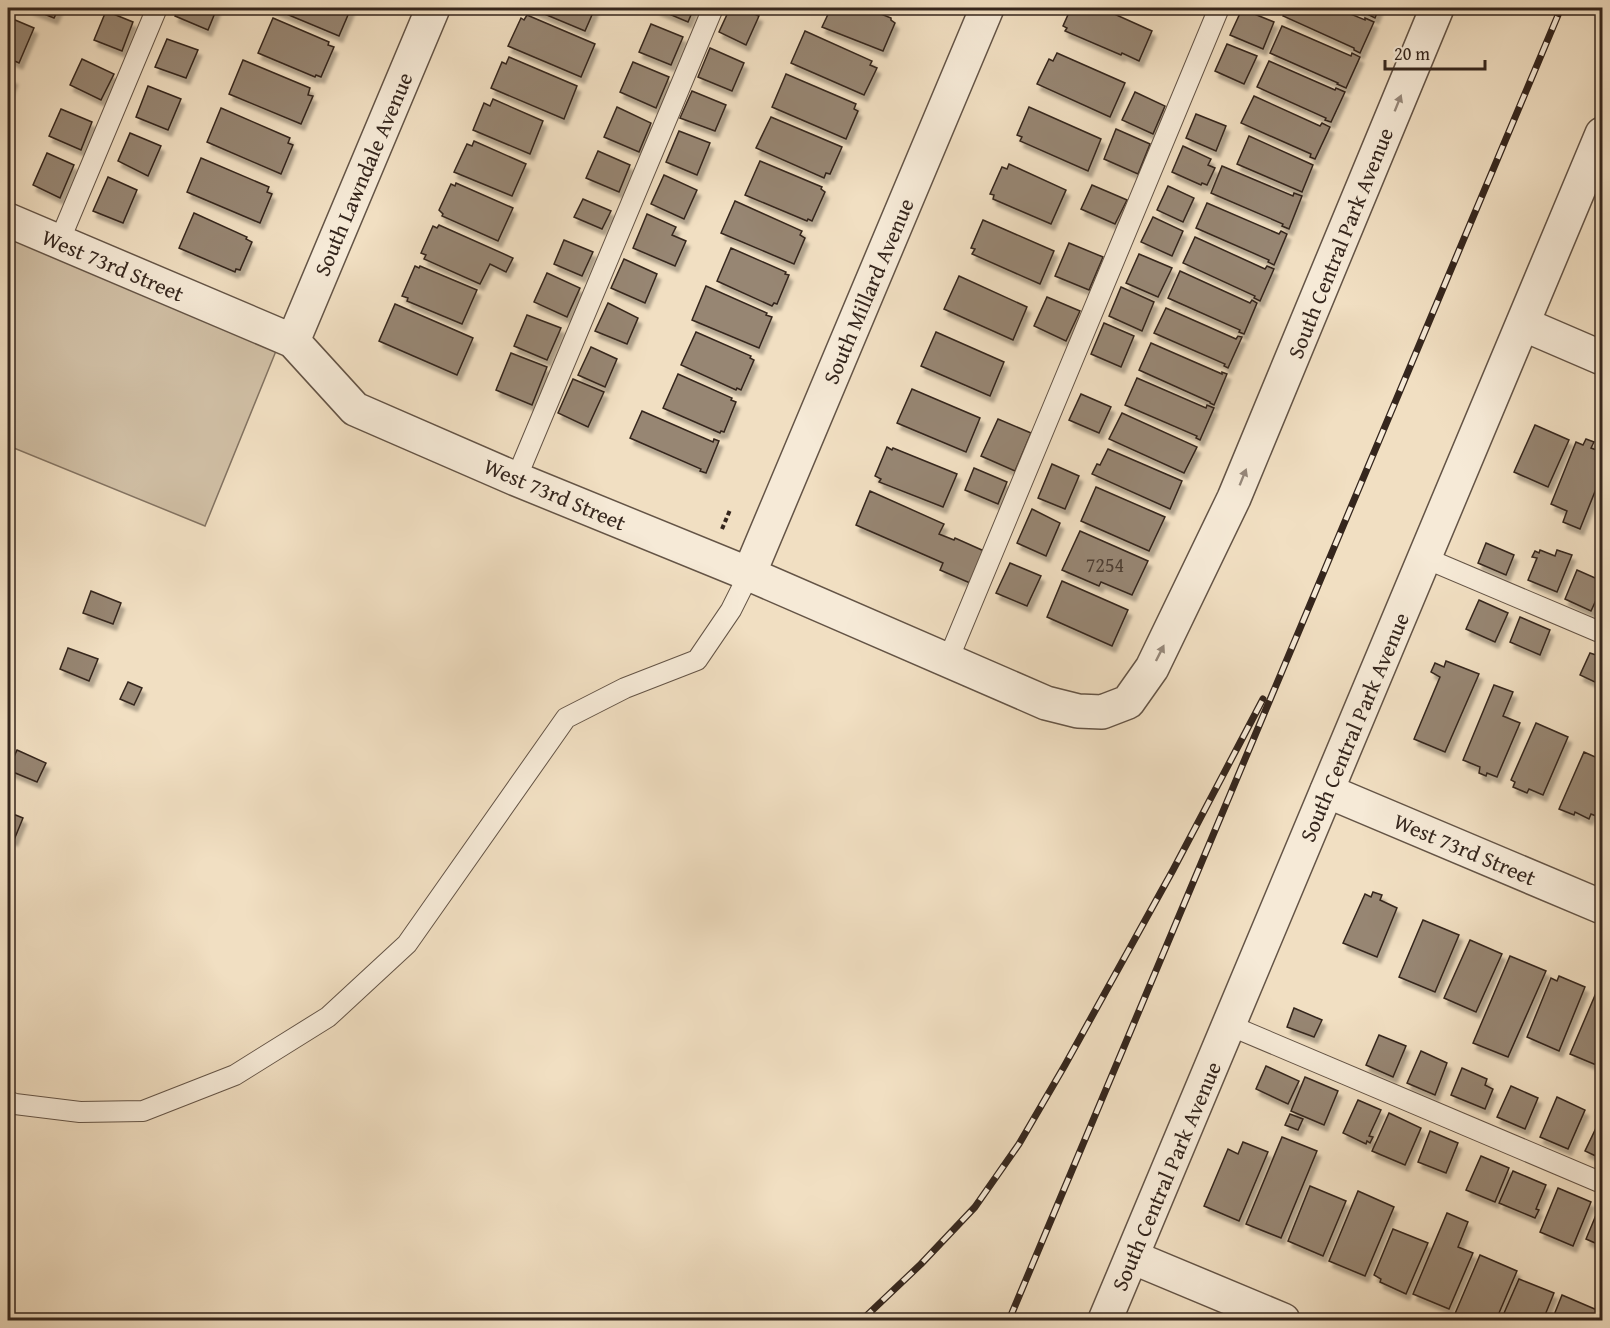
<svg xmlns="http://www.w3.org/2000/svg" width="1610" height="1328" viewBox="0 0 1610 1328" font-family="'Gentium Book Plus',serif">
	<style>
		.green { fill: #d1c0a6; stroke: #837362; stroke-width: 1.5 }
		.building { fill: #978673; stroke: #35261d; stroke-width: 1.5; filter: url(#shadow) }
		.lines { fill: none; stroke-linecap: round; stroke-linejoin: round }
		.lane-casing { stroke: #645446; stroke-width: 22 }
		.street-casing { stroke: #645446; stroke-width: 36 }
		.path { stroke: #35261d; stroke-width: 4; stroke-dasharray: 4.5 3; stroke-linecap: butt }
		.lane { stroke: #f6ead7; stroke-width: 20 }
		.street { stroke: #f6ead7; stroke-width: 33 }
		.rail-casing { stroke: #35261d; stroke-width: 7 }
		.rail { stroke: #f6ead7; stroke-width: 4.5; stroke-dasharray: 14; stroke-linecap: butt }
		.oneway { fill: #96887a }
		.labels { text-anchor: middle; stroke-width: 4.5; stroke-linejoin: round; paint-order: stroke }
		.number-label { font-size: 20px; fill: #4e3e32 }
		.street-label { font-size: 22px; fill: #35261d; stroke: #f6ead7 }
	</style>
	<defs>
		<filter id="shadow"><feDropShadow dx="3.5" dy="6" stdDeviation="1.5" flood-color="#0004"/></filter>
	</defs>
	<rect width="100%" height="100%" fill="#f1dfc2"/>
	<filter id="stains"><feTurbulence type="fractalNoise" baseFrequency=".00333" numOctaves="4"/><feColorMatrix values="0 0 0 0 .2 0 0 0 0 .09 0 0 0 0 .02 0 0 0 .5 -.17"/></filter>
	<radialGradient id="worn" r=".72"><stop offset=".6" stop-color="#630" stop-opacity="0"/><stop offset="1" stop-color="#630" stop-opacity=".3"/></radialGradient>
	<path class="green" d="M8,236L276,351L205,526L9,446L8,449Z"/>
	<g class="building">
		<path d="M29,8H59L54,18Z"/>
		<path d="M178,8H217L208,30L175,16Z"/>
		<path d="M272,8H351L339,36Z"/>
		<path d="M530,8H595L585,31Z"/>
		<path d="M658,8H694L688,22L657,9Z"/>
		<path d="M730,8H739L759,16L746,45L719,32Z"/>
		<path d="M831,8H866L891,18V20L895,23L883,51L822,27Z"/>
		<path d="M1071,8H1101L1152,31L1139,61L1122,53L1121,55L1065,31L1067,28L1063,26Z"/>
		<path d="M1287,8H1336L1365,20V18L1374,22L1360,53L1354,50V48L1283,16Z"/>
		<path d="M1355,8H1379L1375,18Z"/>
		<path d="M1242,9L1274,22L1263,49L1230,35Z"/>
		<path d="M106,11L133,22L122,51L94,40Z"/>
		<path d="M527,15L595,44L581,77L508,46L521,18L524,20Z"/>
		<path d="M8,17L34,28L19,63L8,58Z"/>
		<path d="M273,18L329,42L328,45L334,47L321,77L316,75L315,77L258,53Z"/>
		<path d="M651,24L683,37L671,65L639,52Z"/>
		<path d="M1282,26L1351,56L1352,53L1360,57L1346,88L1337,84L1338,83L1270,53Z"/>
		<path d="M805,31L872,61L870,65L877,68L864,95L791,63Z"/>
		<path d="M167,39L198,50L186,78L155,67Z"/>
		<path d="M1227,44L1257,56L1244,84L1215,71Z"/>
		<path d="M710,48L744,63L732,91L698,77Z"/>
		<path d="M1057,53L1125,83L1110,117L1037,84L1049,59L1053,61Z"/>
		<path d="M509,57L577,86L564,119L491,88L502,62L506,64Z"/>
		<path d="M82,59L114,74L101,100L70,85Z"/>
		<path d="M243,60L310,88L308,95L313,96L301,124L229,94Z"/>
		<path d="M1269,61L1335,90L1336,88L1345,92L1331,122L1325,120L1326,118L1257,87Z"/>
		<path d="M633,62L669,77L656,108L620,92Z"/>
		<path d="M786,74L856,104L854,109L858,111L846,139L772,107Z"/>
		<path d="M8,76L14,79L8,93Z"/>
		<path d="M148,86L181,99L168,130L136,117Z"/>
		<path d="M692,91L726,105L715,131L680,118Z"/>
		<path d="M1135,92L1165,106L1153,134L1122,120Z"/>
		<path d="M1254,96L1320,126L1322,123L1330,127L1315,159L1310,157L1311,154L1241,123Z"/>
		<path d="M493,99L543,121L530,154L473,130L484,103L490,106Z"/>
		<path d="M617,107L651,123L639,152L604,137Z"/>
		<path d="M1029,107L1101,139L1088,171L1020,141L1022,137L1017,135Z"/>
		<path d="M221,108L290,138L288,143L293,145L281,174L207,142Z"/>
		<path d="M61,109L92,122L81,150L49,136Z"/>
		<path d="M1196,114L1226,126L1216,151L1186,138Z"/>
		<path d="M771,117L842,147L830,174L826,173L824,178L756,148Z"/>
		<path d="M1116,129L1150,144L1138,174L1104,159Z"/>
		<path d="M679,131L710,143L697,175L666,162Z"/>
		<path d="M130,133L161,146L148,176L118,161Z"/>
		<path d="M1249,136L1313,165L1302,192L1237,164Z"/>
		<path d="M474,141L526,164L512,196L454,172L467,144L472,146Z"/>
		<path d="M1183,146L1211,159L1208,165L1215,168L1207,185L1202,183L1201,185L1172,172Z"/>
		<path d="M598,151L630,165L619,192L586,178Z"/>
		<path d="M47,153L74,165L60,198L33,185Z"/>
		<path d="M201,158L269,187L267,192L272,194L260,223L187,192Z"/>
		<path d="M760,161L822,187L821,189L825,192L812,221L808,219L807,221L745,195Z"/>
		<path d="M1009,164L1066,190L1051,224L993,199L994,195L990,194L1002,167L1007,169Z"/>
		<path d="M1222,166L1293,196L1294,193L1302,196L1289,229L1282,226L1283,224L1211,193Z"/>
		<path d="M664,175L697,190L684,219L651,204Z"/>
		<path d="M108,177L137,190L123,223L93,211Z"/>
		<path d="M456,183L513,208L498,241L442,216L443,214L439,210L451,184L455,186Z"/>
		<path d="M1092,185L1127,200L1115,224L1081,209Z"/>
		<path d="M1168,186L1194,198L1183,222L1157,210Z"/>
		<path d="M583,199L611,211L602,229L574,217Z"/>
		<path d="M735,201L802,231L800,235L805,238L794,264L721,233Z"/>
		<path d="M1207,203L1279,234L1281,231L1287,234L1274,265L1268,262L1269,260L1196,228Z"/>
		<path d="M194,213L247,237L246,239L252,242L240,270L236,269L235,272L179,248Z"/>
		<path d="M647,214L676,227L672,235L686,241L675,266L633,248Z"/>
		<path d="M1153,217L1183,231L1172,256L1141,242Z"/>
		<path d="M983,220L1054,251L1040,284L972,254L975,249L971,248Z"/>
		<path d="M439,225L513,258L506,272L490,264L480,284L424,259L426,255L421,253L433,226L437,228Z"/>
		<path d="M1195,237L1265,269L1267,266L1274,269L1260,301L1254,298L1255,296L1183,263Z"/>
		<path d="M564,240L593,252L582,276L554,264Z"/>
		<path d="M1069,243L1103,257L1089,290L1055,276Z"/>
		<path d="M731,248L786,272L785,274L789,275L777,304L774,303L772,306L717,281Z"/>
		<path d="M1139,254L1172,268L1158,297L1126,283Z"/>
		<path d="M624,259L657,274L645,303L611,288Z"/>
		<path d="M415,266L419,268L420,266L477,290L462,324L407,301L408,298L402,296Z"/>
		<path d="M1180,271L1250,303L1252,300L1257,303L1244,334L1239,332L1240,330L1168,298Z"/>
		<path d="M547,273L580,288L567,317L534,302Z"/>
		<path d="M959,276L1027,307L1013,340L944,309Z"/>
		<path d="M706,286L767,313L766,315L772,317L759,348L692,320Z"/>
		<path d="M1121,287L1154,302L1142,331L1109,316Z"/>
		<path d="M1047,297L1080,311L1066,341L1034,326Z"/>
		<path d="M608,303L638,318L627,344L595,331Z"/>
		<path d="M395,304L473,338L457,375L379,341Z"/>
		<path d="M1166,308L1236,339L1238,336L1242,337L1228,368L1224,366L1225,364L1154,333Z"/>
		<path d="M527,315L561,328L547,360L514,346Z"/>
		<path d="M1104,323L1134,336L1121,367L1091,354Z"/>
		<path d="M696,332L751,356L750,358L754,360L741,390L737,388L736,390L681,365Z"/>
		<path d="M936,332L1004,362L990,396L921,366Z"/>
		<path d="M1151,343L1222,374V372L1227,374L1214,405L1210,403V402L1139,370Z"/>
		<path d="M591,347L617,359L605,387L578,375Z"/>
		<path d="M511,353L547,367L532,405L496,390Z"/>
		<path d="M678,374L732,398L731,400L736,402L724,432L721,431L720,433L663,408Z"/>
		<path d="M1137,378L1206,408L1207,405L1214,408L1200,440L1196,438L1197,436L1125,405Z"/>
		<path d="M573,379L604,392L588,427L558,413Z"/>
		<path d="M912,389L980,418L966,452L897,423Z"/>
		<path d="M1081,394L1111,407L1099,433L1069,420Z"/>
		<path d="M642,411L713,442L714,439L719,441L706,473L700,471L701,469L630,438Z"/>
		<path d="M1122,413L1197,447L1184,473L1109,439Z"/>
		<path d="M998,419L1031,433L1015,471L981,456Z"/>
		<path d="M1535,425L1569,440L1548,487L1514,472Z"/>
		<path d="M1586,439L1594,442L1591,448L1602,452V474L1580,529L1563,522L1567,511L1551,504L1576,442L1583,445Z"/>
		<path d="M887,447L892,450L893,448L957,474L943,507L879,482L881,479L875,476Z"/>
		<path d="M1108,449L1182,481L1170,509L1092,474L1097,464L1100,465Z"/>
		<path d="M1052,464L1079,476L1065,509L1038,498Z"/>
		<path d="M974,468L1007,482L998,504L965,490Z"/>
		<path d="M1096,487L1165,517L1149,551L1081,521Z"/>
		<path d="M870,491L944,524L939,534L954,540L955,538L984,551L970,583L940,570L943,563L856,525Z"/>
		<path d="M1032,509L1060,523L1046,556L1017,543Z"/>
		<path d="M1080,531L1148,561L1132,595L1101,582L1099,586L1062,570Z"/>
		<path d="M1486,543L1514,555L1506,575L1478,563Z"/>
		<path d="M1540,550L1555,556L1557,550L1572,555L1557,592L1528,580L1537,558L1532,557L1535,551L1539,553Z"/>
		<path d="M1010,563L1041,576L1027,606L996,593Z"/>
		<path d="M1577,570L1602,581V587L1591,611L1565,599Z"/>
		<path d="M1062,581L1128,610L1112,646L1047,617Z"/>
		<path d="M91,591L121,603L113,624L83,613Z"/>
		<path d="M1479,600L1508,613L1495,642L1466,629Z"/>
		<path d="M1520,617L1550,630L1540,655L1510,642Z"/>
		<path d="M68,648L98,659L89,681L60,669Z"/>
		<path d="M1590,653L1602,657V671L1597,683L1580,675Z"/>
		<path d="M1446,661L1479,674L1445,752L1414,739L1440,677L1431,672L1435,663L1444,667Z"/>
		<path d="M128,682L142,688L134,705L120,699Z"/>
		<path d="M1494,685L1513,692L1503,716L1520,723L1497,777L1487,773L1486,776L1479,773L1480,767L1463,760Z"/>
		<path d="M1536,723L1568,737L1543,795L1529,789L1527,793L1513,787L1515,782L1511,780Z"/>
		<path d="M17,750L46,763L37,782L8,770Z"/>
		<path d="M1584,752L1602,760V800L1596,816L1591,814L1589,819L1575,812L1574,815L1559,809Z"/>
		<path d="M8,812L23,818L14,840L8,837Z"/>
		<path d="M1373,892L1382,895L1380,900L1397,908L1377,957L1343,943L1365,894L1371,897Z"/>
		<path d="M1423,920L1459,935L1435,992L1399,977Z"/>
		<path d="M1470,940L1502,954L1476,1012L1444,998Z"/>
		<path d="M1510,956L1546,971L1508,1057L1473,1043Z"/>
		<path d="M1559,976L1585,987L1559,1051L1527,1037L1551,978L1557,981Z"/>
		<path d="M1596,993L1602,996V1063L1601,1067L1570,1054Z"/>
		<path d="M1294,1008L1322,1020L1314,1037L1287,1027Z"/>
		<path d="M1379,1035L1406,1046L1393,1077L1366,1065Z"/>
		<path d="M1421,1051L1447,1063L1435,1095L1407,1083Z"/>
		<path d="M1266,1066L1299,1081L1288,1104L1256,1089Z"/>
		<path d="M1462,1068L1487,1079L1485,1085L1493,1089L1485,1109L1451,1095Z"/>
		<path d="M1305,1077L1338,1091L1324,1125L1291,1111Z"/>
		<path d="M1511,1086L1538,1098L1525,1129L1497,1117Z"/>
		<path d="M1557,1097L1585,1110L1568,1149L1540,1137Z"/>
		<path d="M1358,1100L1381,1110L1369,1136L1373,1137L1370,1143L1367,1141L1366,1144L1343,1133Z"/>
		<path d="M1389,1113L1421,1128L1405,1165L1372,1151Z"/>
		<path d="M1290,1114L1303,1119L1298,1130L1285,1125Z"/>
		<path d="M1597,1126L1602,1128V1159L1585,1151Z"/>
		<path d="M1430,1131L1458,1143L1446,1173L1418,1162Z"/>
		<path d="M1282,1137L1317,1151L1281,1238L1246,1224Z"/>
		<path d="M1243,1142L1268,1152L1239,1221L1204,1206L1228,1149L1238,1154Z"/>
		<path d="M1481,1156L1509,1168L1495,1202L1466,1190Z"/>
		<path d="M1513,1171L1546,1185L1536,1209L1539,1210L1535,1218L1499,1203Z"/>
		<path d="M1310,1186L1346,1201L1323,1256L1288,1241Z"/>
		<path d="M1558,1188L1591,1202L1573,1246L1540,1232Z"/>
		<path d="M1358,1191L1394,1207L1365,1276L1329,1261Z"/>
		<path d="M1601,1203H1602V1246L1586,1239Z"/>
		<path d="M1447,1213L1468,1222L1458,1247L1473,1253L1449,1309L1413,1294Z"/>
		<path d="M1393,1229L1428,1243L1406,1294L1380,1282L1381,1279L1374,1275Z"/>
		<path d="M1480,1255L1517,1271L1496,1320H1464L1454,1316Z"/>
		<path d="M1519,1279L1554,1293L1543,1320H1501Z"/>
		<path d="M1562,1295L1597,1310L1593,1320H1552Z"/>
	</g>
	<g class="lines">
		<g class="lane-casing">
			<g id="lane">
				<path d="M59,242L157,8"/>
				<path d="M516,479L713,8"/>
				<path d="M1425,558L1602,633"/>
				<path d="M948,660L1219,8"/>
				<path d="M1229,1025L1602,1183"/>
				<path d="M8,1101L15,1104L80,1112L143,1111L235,1075L328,1017L407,944L566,718L625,688L697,660L731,610L749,574"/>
			</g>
		</g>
		<g class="street-casing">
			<g id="street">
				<path d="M8,220L293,341L355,409L516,479L749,574L1046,703L1078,711L1102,712L1128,702L1152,668L1234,498L1437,8"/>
				<path d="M1523,324L1602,358"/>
				<path d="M293,341L433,8"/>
				<path d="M749,574L987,8"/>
				<path d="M1327,791L1602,907"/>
				<path d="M1132,1257L1283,1320"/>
				<path d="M1105,1320L1602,134"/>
			</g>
		</g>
		<path class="path" d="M722,529L730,510"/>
		<use href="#lane" class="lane"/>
		<use href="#street" class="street"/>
		<g class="rail-casing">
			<g id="rail">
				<path d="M862,1320L921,1264L975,1207L1019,1144L1065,1065L1173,870L1263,699"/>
				<path d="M1009,1320L1561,8"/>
			</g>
		</g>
		<use href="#rail" class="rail"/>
	</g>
	<defs><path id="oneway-solid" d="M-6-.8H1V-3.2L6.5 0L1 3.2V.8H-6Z" transform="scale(1.5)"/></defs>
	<g class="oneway">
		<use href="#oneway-solid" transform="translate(1398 103) rotate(-68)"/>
		<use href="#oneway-solid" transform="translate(1243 477) rotate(-68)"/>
		<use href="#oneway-solid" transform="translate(1160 653) rotate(-63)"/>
	</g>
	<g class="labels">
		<g class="number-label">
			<text x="1105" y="572">7254</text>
		</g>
		<g class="street-label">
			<text transform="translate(363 174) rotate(-67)" y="8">South Lawndale Avenue</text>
			<text transform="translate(1340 243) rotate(-68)" y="8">South Central Park Avenue</text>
			<text transform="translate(113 265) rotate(23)" y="8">West 73rd Street</text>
			<text transform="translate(868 291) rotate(-67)" y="8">South Millard Avenue</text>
			<text transform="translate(555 494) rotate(23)" y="8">West 73rd Street</text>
			<text transform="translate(1354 727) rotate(-67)" y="8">South Central Park Avenue</text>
			<text transform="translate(1465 849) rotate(23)" y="8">West 73rd Street</text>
			<text transform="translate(1166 1176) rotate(-67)" y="8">South Central Park Avenue</text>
		</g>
	</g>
	<rect width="1610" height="1328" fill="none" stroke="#f1dfc2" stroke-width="30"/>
	<rect x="9" y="9" width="1592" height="1310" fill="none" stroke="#35261d" stroke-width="3"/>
	<rect x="15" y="15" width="1580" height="1298" fill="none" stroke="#35261d" stroke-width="1.5"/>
	<path d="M1385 60v9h100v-9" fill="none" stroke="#35261d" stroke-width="3"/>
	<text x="1394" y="60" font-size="18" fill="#35261d" stroke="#f6ead7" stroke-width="4.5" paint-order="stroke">20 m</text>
	<rect width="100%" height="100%" filter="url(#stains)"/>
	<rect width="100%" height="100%" fill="url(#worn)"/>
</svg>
